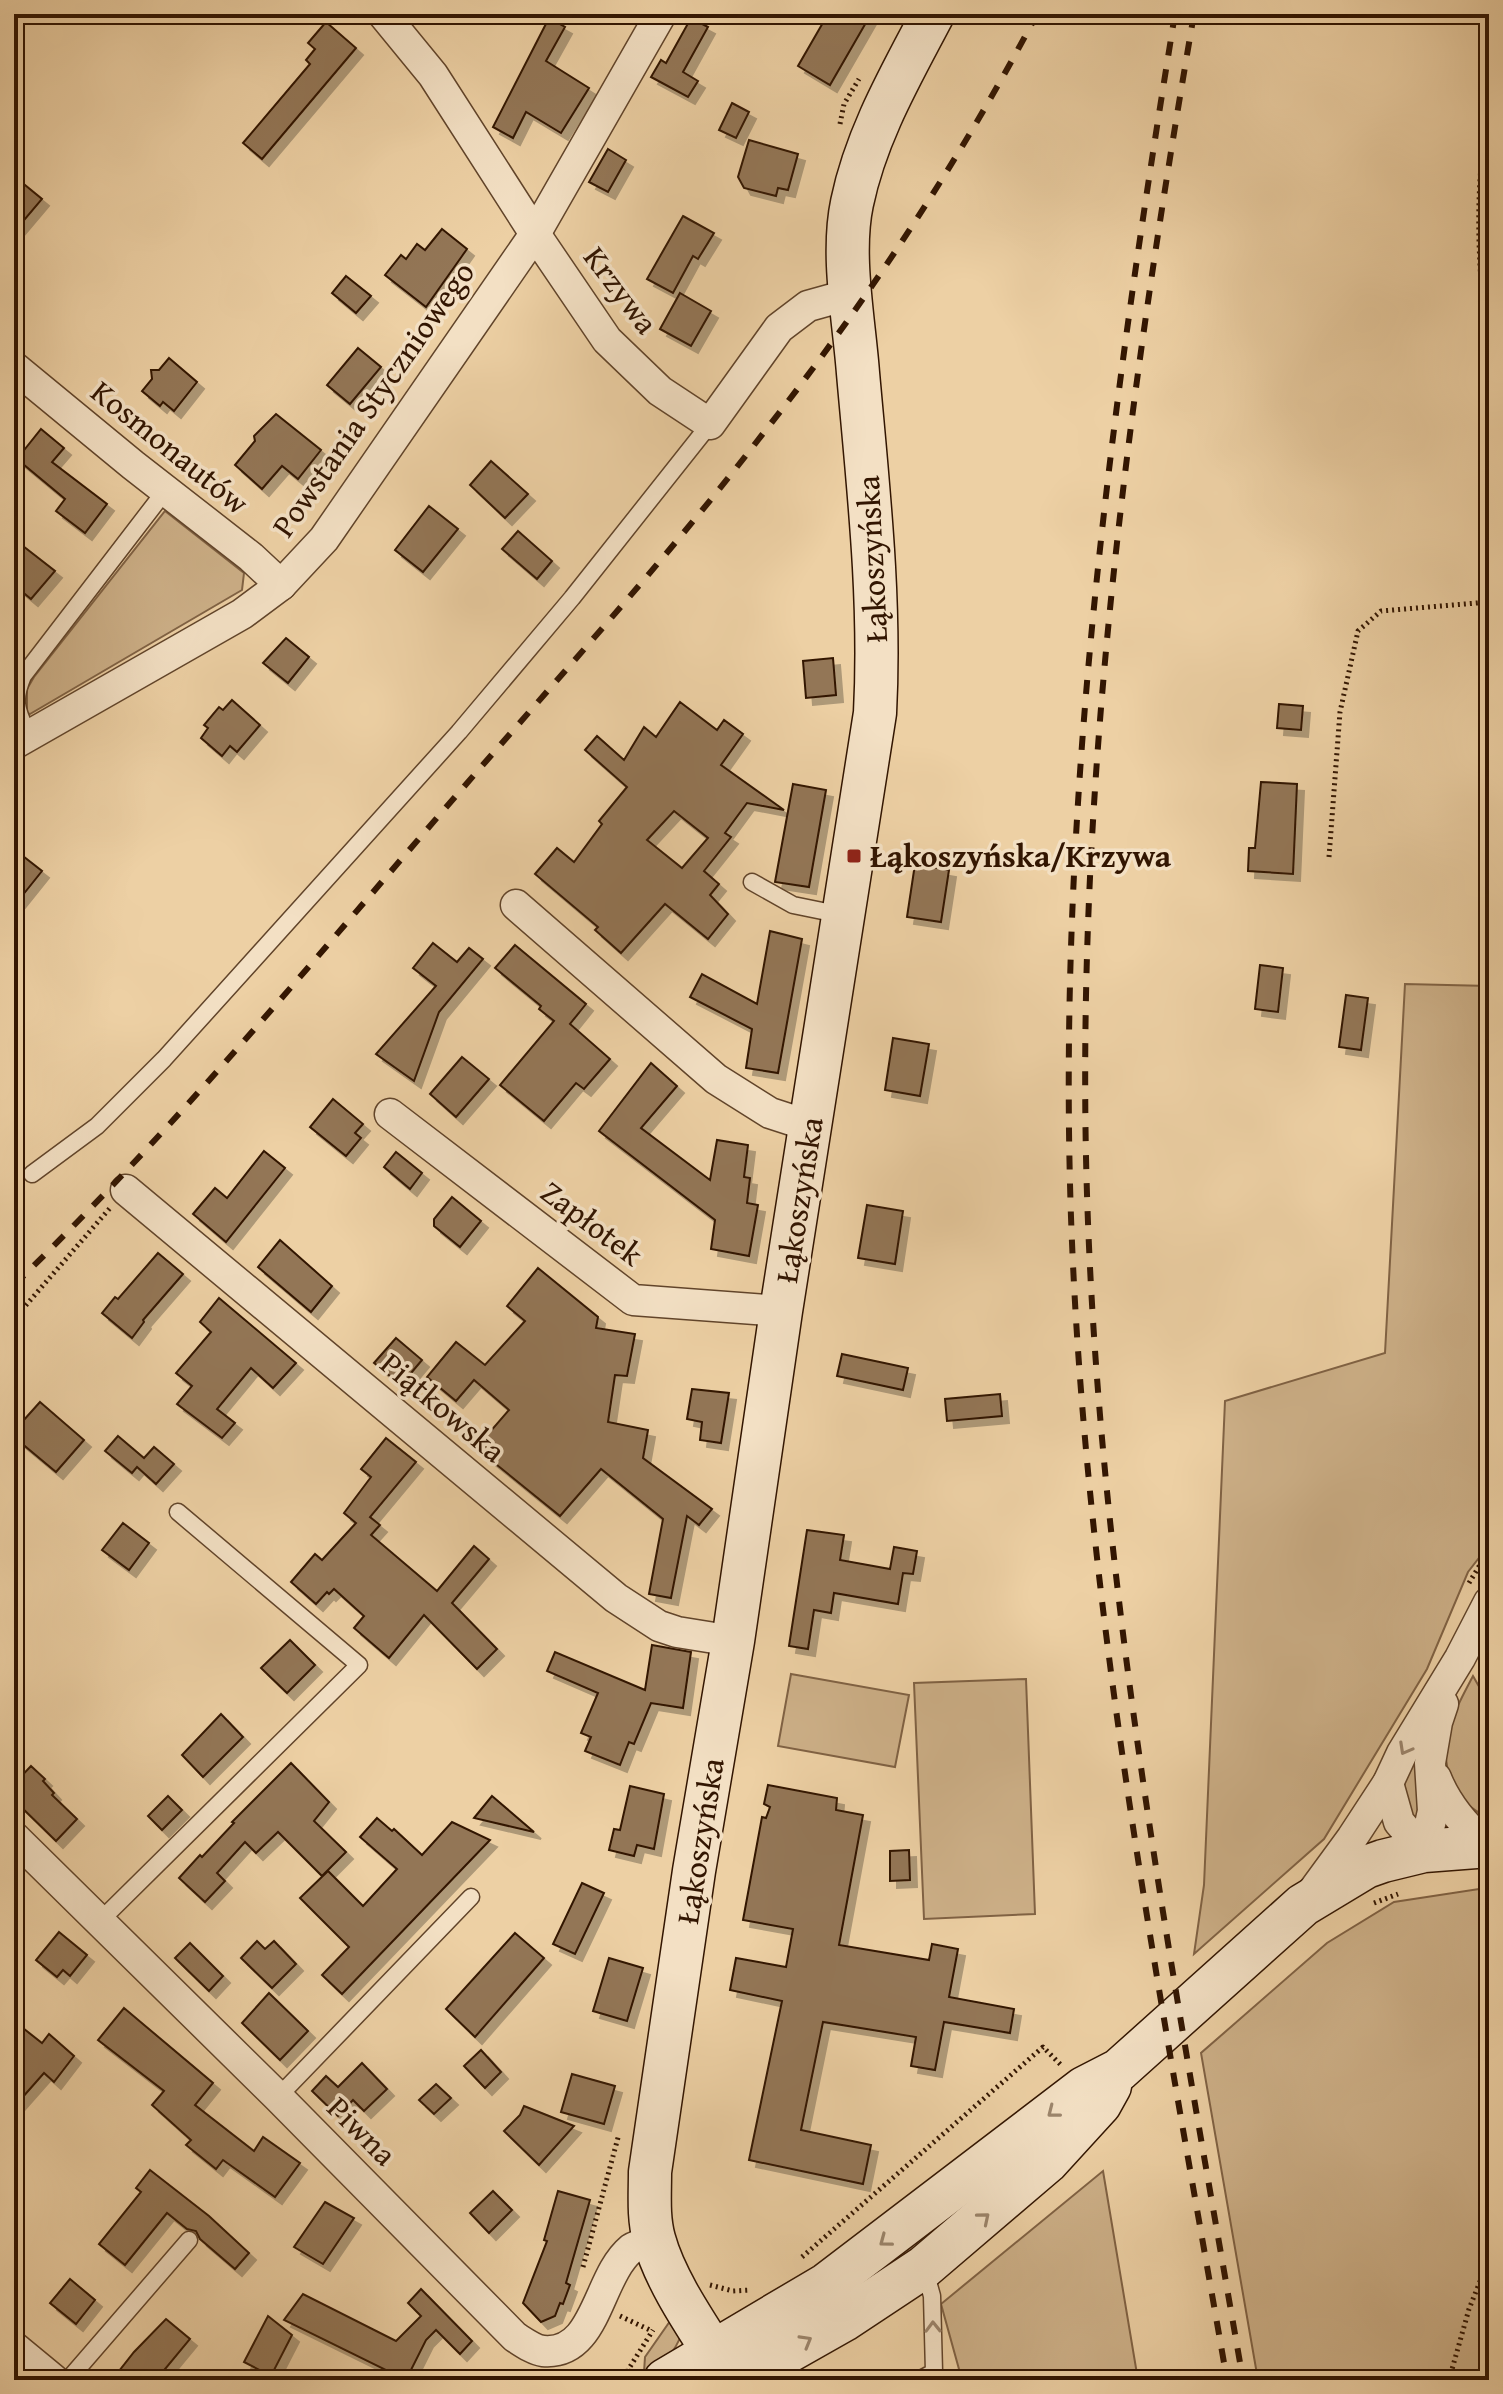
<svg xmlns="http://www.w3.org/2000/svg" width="1503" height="2394" viewBox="0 0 1503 2394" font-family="'Gentium Book Plus',serif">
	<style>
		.green { fill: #cdb088; stroke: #806244; stroke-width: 2 }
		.building { fill: #937656; stroke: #321501; stroke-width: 2; fill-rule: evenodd; filter: url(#shadow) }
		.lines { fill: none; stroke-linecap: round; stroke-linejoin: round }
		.lane-casing { stroke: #61442a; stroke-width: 19 }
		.street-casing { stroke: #61442a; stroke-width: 33 }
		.secondary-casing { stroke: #321501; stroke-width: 45 }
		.path { stroke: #321501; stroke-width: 5; stroke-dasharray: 2 4; stroke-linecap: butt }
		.lane { stroke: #f3e0c4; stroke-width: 16 }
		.street { stroke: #f3e0c4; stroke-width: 30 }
		.secondary { stroke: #f3e0c4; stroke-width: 42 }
		.rail { stroke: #321501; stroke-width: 6; stroke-dasharray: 14 14; stroke-linecap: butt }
		.oneway { stroke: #9c856c }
		.poi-dot { fill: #8f2418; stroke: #f3e0c4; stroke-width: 3 }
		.labels { text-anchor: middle; stroke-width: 7; stroke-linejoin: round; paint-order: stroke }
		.street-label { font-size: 32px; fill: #321501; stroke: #f3e0c4 }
		.poi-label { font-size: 32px; font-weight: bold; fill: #321501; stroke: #f3e0c4; text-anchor: start }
	</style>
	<defs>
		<filter id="shadow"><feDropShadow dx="7" dy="7" stdDeviation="0" flood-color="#0004"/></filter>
	</defs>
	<rect width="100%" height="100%" fill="#edd0a4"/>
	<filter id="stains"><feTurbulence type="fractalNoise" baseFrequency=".0025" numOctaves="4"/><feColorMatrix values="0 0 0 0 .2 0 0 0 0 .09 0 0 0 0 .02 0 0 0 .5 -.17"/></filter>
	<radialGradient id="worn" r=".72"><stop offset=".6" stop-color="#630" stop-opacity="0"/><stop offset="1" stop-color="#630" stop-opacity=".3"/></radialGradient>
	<g class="green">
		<path d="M165,511L244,573L242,590L30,714L27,713V689L34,677Z"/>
		<path d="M1405,984L1489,986V1545L1468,1572L1427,1669L1324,1839L1194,1954L1204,1885L1225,1401L1385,1353Z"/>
		<path d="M791,1674L909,1695L895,1767L778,1746Z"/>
		<path d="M1473,1676L1489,1704V1817C1475,1812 1468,1806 1460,1794C1430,1754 1453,1714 1473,1676Z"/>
		<path d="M1026,1679L1035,1914L924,1919L914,1683Z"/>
		<path d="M1412,1758L1420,1775L1417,1820L1411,1821L1401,1779Z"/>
		<path d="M1479,1889L1489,1892V2380H1258L1201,2053L1327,1943L1394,1902Z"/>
		<path d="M1103,2171L1138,2380H962L941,2304Z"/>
		<path d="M675,2314L683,2331C673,2356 668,2359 644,2372L645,2357Z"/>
	</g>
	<g class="building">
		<path d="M828,14H871L830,85L798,66Z"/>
		<path d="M549,18L565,27L546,61L589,88L561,133L526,112L513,138L493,127Z"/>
		<path d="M691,18L708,27L683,72L698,81L688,97L651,77L661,60L666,63Z"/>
		<path d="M326,22L356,48L262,159L243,143L310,64L306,60L315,49L308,43Z"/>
		<path d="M732,103L749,112L736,138L719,130Z"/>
		<path d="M749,140L798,154L788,190L778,188L776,196L744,188L738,177Z"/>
		<path d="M608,149L626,160L608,192L589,182Z"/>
		<path d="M14,176L42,199L14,232Z"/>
		<path d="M683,216L714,233L698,259L693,256L673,293L647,279Z"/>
		<path d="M442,229L467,249L426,307L385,275L401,255L406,259L417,244L425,250Z"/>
		<path d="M346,276L371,296L356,313L332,293Z"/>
		<path d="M680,293L711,311L691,346L660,329Z"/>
		<path d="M358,348L381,367L350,404L327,385Z"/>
		<path d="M169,358L197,382L174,411L163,402L160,406L142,391L152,379L151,370H159Z"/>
		<path d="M276,414L321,450L298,479L282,466L262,489L235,465L255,441L254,436Z"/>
		<path d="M41,429L64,448L52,462L107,504L85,533L56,511L65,499L17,459Z"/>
		<path d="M491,461L528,494L505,518L470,485Z"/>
		<path d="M429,506L458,529L423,572L395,550Z"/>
		<path d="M518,531L552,561L537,579L502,549Z"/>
		<path d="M14,539L55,571L31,599L14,585Z"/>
		<path d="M286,638L309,657L288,683L263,663Z"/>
		<path d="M833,658L836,695L806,698L803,661Z"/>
		<path d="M232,700L260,725L237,752L230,746L222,756L201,738L208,728L204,725L219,707L223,710Z"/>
		<path d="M680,702L717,730L724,720L743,734L721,765L784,810L747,803L725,833L731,837L704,871L719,884L710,895L728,914L708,939L665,904L621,953L595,930L598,927L535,874L557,848L574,862L602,824L599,821L627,787L585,750L597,736L624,760L644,727L656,737ZM674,811L708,838L682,868L647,840Z"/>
		<path d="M1279,704L1303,706L1301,730L1277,728Z"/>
		<path d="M1261,782L1297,784L1293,874L1248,871L1249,848H1255Z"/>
		<path d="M793,784L826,790L809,887L775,882Z"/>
		<path d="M14,849L42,871L14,906Z"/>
		<path d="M915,864L949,870L941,922L907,917Z"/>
		<path d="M770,931L802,939L778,1073L746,1068L752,1029L690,997L702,974L757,1004Z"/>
		<path d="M433,943L457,962L469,948L483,959L439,1012L414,1081L376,1054L436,986L413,968Z"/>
		<path d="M515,945L586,1004L570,1024L610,1059L584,1089L576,1083L544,1121L500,1085L554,1021L539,1009L541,1006L495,968Z"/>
		<path d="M1260,965L1283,968L1278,1012L1255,1009Z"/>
		<path d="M1346,995L1368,998L1361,1050L1339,1047Z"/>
		<path d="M893,1038L929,1044L920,1096L885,1090Z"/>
		<path d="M462,1057L489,1079L456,1117L430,1094Z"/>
		<path d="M651,1063L677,1086L641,1128L710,1180L717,1140L748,1145L744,1177L750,1178L747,1203L758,1205L749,1256L711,1249L715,1220L599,1131Z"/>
		<path d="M333,1099L363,1124L355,1133L361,1138L346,1156L310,1127Z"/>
		<path d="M264,1151L285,1168L226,1242L193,1214L215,1188L227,1198Z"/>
		<path d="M396,1152L422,1173L410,1189L384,1167Z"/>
		<path d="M452,1197L481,1221L460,1247L434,1226V1219Z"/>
		<path d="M867,1205L903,1211L895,1264L858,1258Z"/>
		<path d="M280,1240L332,1286L311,1312L258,1267Z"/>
		<path d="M158,1253L183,1274L143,1320L144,1322L132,1338L102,1313L115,1297L118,1299Z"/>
		<path d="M538,1268L598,1317L596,1328L635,1334L627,1376L615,1375L608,1422L648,1430L643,1458L712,1509L699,1525L687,1516L671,1598L649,1594L663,1519L601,1469L560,1516L476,1448L509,1410L474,1380L456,1401L427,1377L456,1342L485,1365L525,1321L507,1306Z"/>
		<path d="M219,1298L296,1363L273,1388L251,1368L217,1409L235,1423L222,1438L177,1404L192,1386L176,1373L211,1332L200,1322Z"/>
		<path d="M396,1338L422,1360L401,1385L374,1363Z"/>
		<path d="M842,1354L908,1368L903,1390L837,1376Z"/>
		<path d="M692,1389L729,1393L721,1443L700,1440L702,1422L687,1419Z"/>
		<path d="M1000,1394L1002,1416L947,1421L945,1399Z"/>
		<path d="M40,1402L84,1440L56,1472L14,1437V1431Z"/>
		<path d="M118,1436L144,1458L154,1447L174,1464L156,1484L137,1467L132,1473L105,1451Z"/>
		<path d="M386,1438L416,1462L370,1517L380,1525L371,1535L437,1591L474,1546L489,1559L452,1603L497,1649L477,1669L424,1615L389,1658L354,1628L364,1616L334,1589L329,1594L327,1592L316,1604L291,1582L315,1554L322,1560L356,1523L344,1513L371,1477L361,1469Z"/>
		<path d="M123,1523L149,1543L129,1570L102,1550Z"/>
		<path d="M807,1530L844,1535L840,1560L890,1569L894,1547L917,1551L913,1574L903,1573L898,1604L834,1593L831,1613L814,1610L808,1649L789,1646Z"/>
		<path d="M290,1640L315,1665L287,1693L261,1668Z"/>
		<path d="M652,1645L691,1652L683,1708L651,1703L634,1744L629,1742L620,1765L585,1751L591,1737L581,1733L598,1693L547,1671L555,1652L645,1690Z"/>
		<path d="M221,1714L243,1737L203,1777L182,1755Z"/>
		<path d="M291,1763L329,1802L314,1821L346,1852L322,1876L278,1832L256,1853L245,1842L217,1873L225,1881L205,1902L179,1878L200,1855L202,1857L234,1823L232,1822Z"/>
		<path d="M31,1766L45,1779L43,1781L54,1793L52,1795L77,1819L56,1841L14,1800V1784Z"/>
		<path d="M768,1785L837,1798L836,1810L863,1815L839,1945L929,1960L932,1944L958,1949L949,1997L1014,2009L1010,2033L944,2022L935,2070L911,2066L916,2037L823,2022L801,2130L871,2145L863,2184L749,2160L782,2001L730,1990L736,1958L786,1967L793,1929L743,1920L762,1817L766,1818L770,1807L764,1804Z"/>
		<path d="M630,1786L664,1794L654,1849L637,1845L634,1856L609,1850L614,1829L620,1830Z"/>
		<path d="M168,1796L182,1810L162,1830L148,1816Z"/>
		<path d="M492,1796L534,1832L474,1818Z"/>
		<path d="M377,1818L392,1831L394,1829L422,1855L452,1822L490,1840L342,1994L322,1975L349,1947L300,1898L328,1871L363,1906L397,1869L360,1837Z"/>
		<path d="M909,1850L910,1880L890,1881V1851Z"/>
		<path d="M582,1883L604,1893L575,1954L553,1944Z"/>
		<path d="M59,1932L87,1955L70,1976L63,1970L57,1977L36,1960Z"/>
		<path d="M515,1933L544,1958L475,2037L446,2009Z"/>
		<path d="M257,1941L265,1949L274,1941L296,1964L272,1988L241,1958Z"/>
		<path d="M190,1943L223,1976L209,1991L175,1958Z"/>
		<path d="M609,1958L643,1968L627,2021L593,2011Z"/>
		<path d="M269,1993L308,2031L280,2060L242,2023Z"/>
		<path d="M124,2008L213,2083L195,2105L254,2151L263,2137L300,2163L275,2197L223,2160L216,2169L186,2145L191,2140L152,2105L164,2091L98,2040Z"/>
		<path d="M14,2021L42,2043L49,2034L74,2056L54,2082L44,2073L14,2107Z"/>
		<path d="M481,2050L501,2072L485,2088L464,2066Z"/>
		<path d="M362,2063L387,2089L364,2111L353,2100L338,2116L312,2091L326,2076L338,2087Z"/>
		<path d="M572,2074L615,2086L604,2124L561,2112Z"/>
		<path d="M436,2084L451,2098L434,2114L419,2100Z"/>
		<path d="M524,2106L574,2126L539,2165L504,2131L520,2115Z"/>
		<path d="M150,2170L209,2216L249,2253L235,2269L200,2239L196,2231L187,2229L167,2213L125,2265L99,2244L141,2192L136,2188Z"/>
		<path d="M493,2191L512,2210L489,2233L470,2213Z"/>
		<path d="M558,2191L590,2200L566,2283L570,2285L563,2304L560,2303L555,2316L541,2322L523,2303L547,2241L544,2240Z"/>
		<path d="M325,2202L354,2218L323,2264L294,2247Z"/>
		<path d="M70,2279L95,2300L76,2324L50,2303Z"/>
		<path d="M421,2289L472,2341L460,2354L436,2330L426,2340L406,2380L284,2320L303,2294L396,2341L421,2316L408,2303Z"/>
		<path d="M268,2316L292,2335L271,2376L244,2362Z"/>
		<path d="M166,2319L190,2339L156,2380H112L134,2352Z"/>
	</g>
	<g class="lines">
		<g class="lane-casing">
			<g id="lane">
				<path d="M28,735C17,710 12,702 23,676L165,491"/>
				<path d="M752,882L793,905L842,915"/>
				<path d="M32,1174L97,1126L164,1059L459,732L572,598L710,424"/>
				<path d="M100,1921L359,1665L178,1512"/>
				<path d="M278,2097L471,1897"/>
				<path d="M68,2380L189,2240"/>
				<path d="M919,2380L934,2372L932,2296L924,2267"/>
			</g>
		</g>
		<g class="street-casing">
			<g id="street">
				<path d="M383,14L433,75L535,234L607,340L660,391L710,424L779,328L808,306L851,294"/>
				<path d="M14,367L133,465L251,557L281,585"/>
				<path d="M14,744L242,614L281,585L324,539L535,234L661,14"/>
				<path d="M516,905L716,1079L770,1113L810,1126"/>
				<path d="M390,1114L633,1300L781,1311"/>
				<path d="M126,1190L616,1598L659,1626L677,1632L733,1641"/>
				<path d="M1436,1778C1447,1806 1465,1825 1486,1846"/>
				<path d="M1388,1783L1399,1822L1424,1851"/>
				<path d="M14,1837L278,2097L515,2337C523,2342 534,2350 543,2351C597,2356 597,2277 631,2249C637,2245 647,2243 655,2241"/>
				<path d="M1424,1851L1433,1811L1430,1763L1437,1722L1443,1704"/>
				<path d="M1311,1894L1352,1838L1388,1783L1402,1753L1460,1658L1489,1602"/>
				<path d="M14,2347L54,2380"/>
			</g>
		</g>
		<g class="secondary-casing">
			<g id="secondary">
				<path d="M665,2380L827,2284L1084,2088L1119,2070L1303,1905L1366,1867L1383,1861L1424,1851L1489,1846"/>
				<path d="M731,2380C706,2338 667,2287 654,2239C648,2217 650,2195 650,2172L694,1871L733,1641L781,1311L875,713C881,599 868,486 858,373C854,320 841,255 852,203C866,135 901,75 933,14"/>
				<path d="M738,2380L844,2320L924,2267L1047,2162L1100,2104L1110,2086"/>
			</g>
		</g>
		<g class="path">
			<path d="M1489,108C1473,191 1478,274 1489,358"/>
			<path d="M840,124L844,104L859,79"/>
			<path d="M1329,857L1340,712L1358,631L1381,611L1489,602"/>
			<path d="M14,1319L110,1208"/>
			<path d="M1469,1583L1489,1550"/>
			<path d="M1481,1676L1489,1691"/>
			<path d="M1374,1903L1398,1894"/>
			<path d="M802,2257L1043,2047L1062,2066"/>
			<path d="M583,2267L619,2134"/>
			<path d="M710,2285L733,2291L751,2290"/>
			<path d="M620,2316L652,2331"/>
			<path d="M633,2376L628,2370L653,2330"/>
			<path d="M606,2380L628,2370"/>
			<path d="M1449,2380L1469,2309L1489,2259"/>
		</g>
		<use href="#lane" class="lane"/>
		<use href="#street" class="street"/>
		<use href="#secondary" class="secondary"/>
		<g class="rail">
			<path d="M1175,14C1110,412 1057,813 1071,1217C1085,1609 1160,1995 1227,2380"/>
			<path d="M1194,14C1129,391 1078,774 1086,1157C1095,1570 1173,1975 1243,2380"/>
			<path d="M14,1285C171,1133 311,963 455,797C557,679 663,563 758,440C863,307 958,164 1037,14"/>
		</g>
	</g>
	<defs><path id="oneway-chevron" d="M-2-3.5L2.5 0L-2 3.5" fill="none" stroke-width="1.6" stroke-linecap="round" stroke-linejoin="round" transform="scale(2)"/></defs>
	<g class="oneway">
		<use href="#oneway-chevron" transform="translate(1405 1749) rotate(119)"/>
		<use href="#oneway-chevron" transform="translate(1053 2112) rotate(142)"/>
		<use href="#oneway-chevron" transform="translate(984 2218) rotate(-40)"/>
		<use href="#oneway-chevron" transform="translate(885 2241) rotate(143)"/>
		<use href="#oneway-chevron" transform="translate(933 2327) rotate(-91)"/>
		<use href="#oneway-chevron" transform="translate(806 2341) rotate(-30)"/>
	</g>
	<rect class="poi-dot" x="846" y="848" width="16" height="16" rx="4"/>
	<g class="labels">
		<g class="street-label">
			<text transform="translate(621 290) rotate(53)" y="11">Krzywa</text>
			<text transform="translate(373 399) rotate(-55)" y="11">Powstania Styczniowego</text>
			<text transform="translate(170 447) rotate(39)" y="11">Kosmonautów</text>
			<text transform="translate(872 559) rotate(-93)" y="11">Łąkoszyńska</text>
			<text transform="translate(799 1200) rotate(-81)" y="11">Łąkoszyńska</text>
			<text transform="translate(592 1223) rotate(37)" y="11">Zapłotek</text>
			<text transform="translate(443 1407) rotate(40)" y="11">Piątkowska</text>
			<text transform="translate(700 1841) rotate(-81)" y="11">Łąkoszyńska</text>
			<text transform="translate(362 2131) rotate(45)" y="11">Piwna</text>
		</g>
		<g class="poi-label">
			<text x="870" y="867">Łąkoszyńska/Krzywa</text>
		</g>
	</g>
	<rect width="1503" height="2394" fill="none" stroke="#edd0a4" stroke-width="48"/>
	<rect x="16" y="16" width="1471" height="2362" fill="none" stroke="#321501" stroke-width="4"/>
	<rect x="24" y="24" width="1455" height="2346" fill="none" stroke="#321501" stroke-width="2"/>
	<rect width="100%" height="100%" filter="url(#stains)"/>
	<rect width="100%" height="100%" fill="url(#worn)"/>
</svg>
